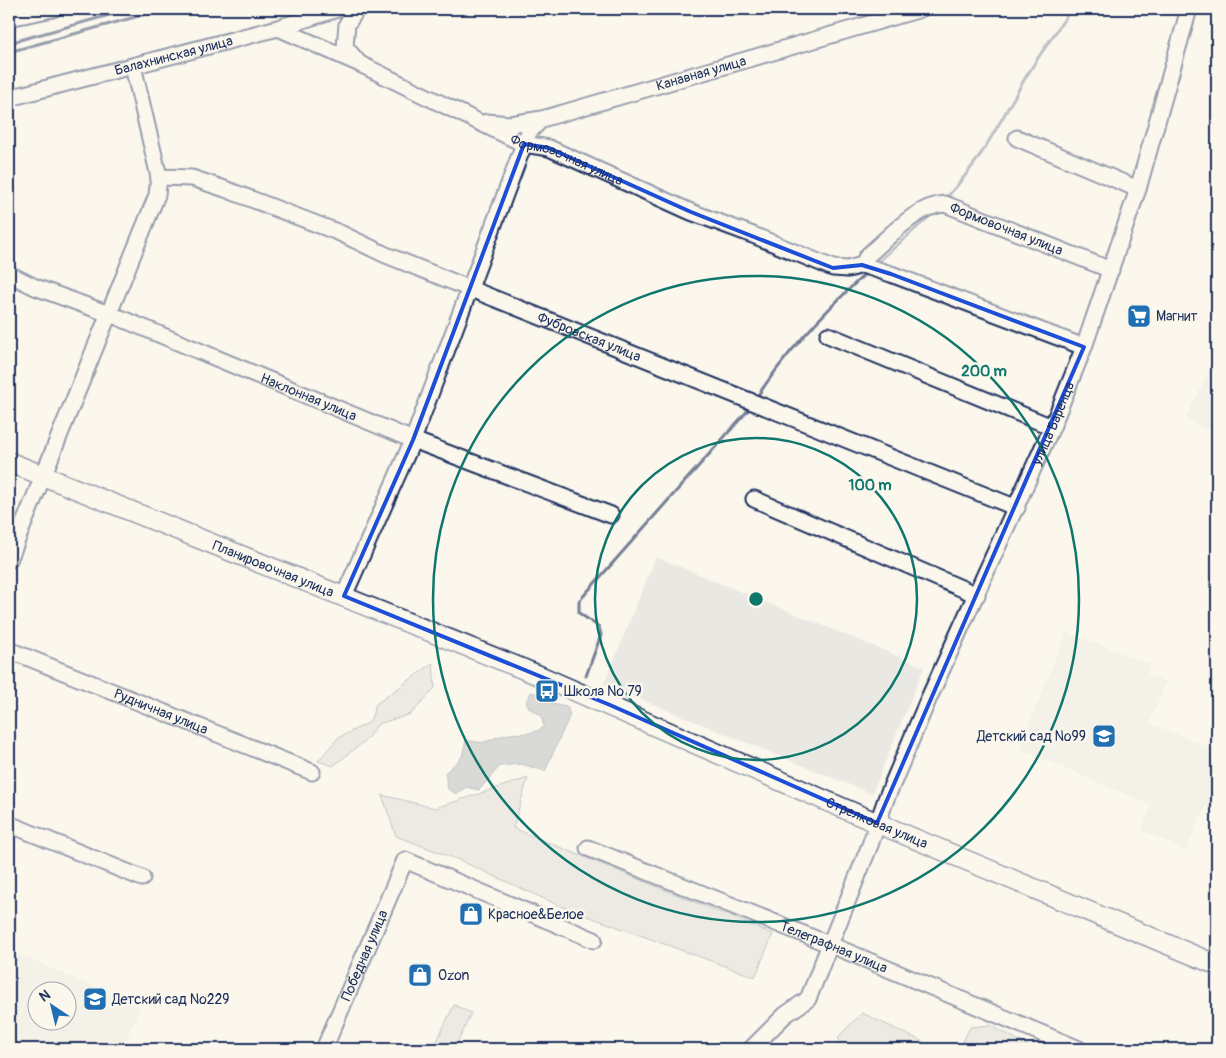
<svg xmlns="http://www.w3.org/2000/svg" width="1226" height="1058" viewBox="0 0 1226 1058" font-family="Pangolin,sans-serif">
	<style>
		.built { fill: #eae8e2; fill-rule: evenodd }
		.green { fill: #dadad7; stroke: #7a849a }
		.water { fill: #afb3bb; stroke: #747e96 }
		.lines { fill: none; stroke-linecap: round; stroke-linejoin: round }
		.stream { stroke: #747e96; stroke-width: 3 }
		.minor-casing { stroke: #1b2f5e; stroke-width: 19 }
		.major-casing { stroke: #1b2f5e; stroke-width: 22 }
		.minor { stroke: #fbf7ec; stroke-width: 15 }
		.major { stroke: #fbf7ec; stroke-width: 19 }
		.rail { stroke: #1b2f5e; stroke-width: 3 }
		.marked { fill: none; stroke: #1d4ed8; stroke-width: 4; stroke-linejoin: round }
		.ring { fill: none; stroke: #0f766e; stroke-width: 2.5 }
		.labels { text-anchor: middle; stroke-width: 5; stroke-linejoin: round; paint-order: stroke }
		.street-label { font-size: 14px; fill: #1b2f5e; stroke: #fbf7ec }
		.poi-label { font-size: 14px; fill: #1b2f5e; stroke: #fbf7ec; text-anchor: start }
		.centre { fill: #0f766e; stroke: #fbf7ec; stroke-width: 2.5 }
		.ring-label { font-size: 15px; text-anchor: middle; font-weight: bold; fill: #0f766e; stroke: #fbf7ec; stroke-width: 5; stroke-linejoin: round; paint-order: stroke }
	</style>
	<rect width="100%" height="100%" fill="#fbf7ec"/>
	<filter id="ink" filterUnits="userSpaceOnUse"><feTurbulence type="fractalNoise" baseFrequency=".02" numOctaves="2"/><feDisplacementMap in="SourceGraphic" scale="10" xChannelSelector="R" yChannelSelector="G"/><feConvolveMatrix kernelMatrix="1 2 1 2 8 2 1 2 1" color-interpolation-filters="sRGB"/></filter>
	<g filter="url(#ink)">
		<g class="built">
			<path d="M1217,357V434L1185,419Z"/>
			<path d="M656,557L924,667L872,794L604,684Z"/>
			<path d="M1066,632L1150,664L1148,675L1166,681L1150,723L1217,750V803L1214,810L1206,806L1186,851L1142,830L1151,805L1019,749Z"/>
			<path d="M9,950L140,1007L122,1049H9ZM38,990H68V1020H38Z"/>
		</g>
		<g class="green">
			<path d="M433,663L435,688L411,714L378,724L366,740L333,766L318,761L338,738L370,722L376,704Z"/>
			<path d="M528,778L513,828L773,934L755,977L560,906L459,860L396,836L382,795L435,808Z"/>
			<path d="M454,1005L471,1013L455,1049H433Z"/>
			<path d="M862,1013L932,1046H961L970,1027L991,1025L1034,1049H843L838,1037Z"/>
		</g>
		<path class="water" d="M531,692L545,696L553,704L567,707L570,715L545,771L521,764L500,766L479,790L466,787L456,794L448,789L445,773L462,757L466,740C490,746 485,739 505,735C519,731 530,737 544,727L541,715L530,709L526,702Z"/>
		<g class="lines">
			<g class="stream">
				<path d="M947,197C980,161 995,131 1019,89C1034,61 1054,36 1071,9"/>
				<path d="M877,263L931,215"/>
				<path d="M757,397C787,351 824,312 864,275"/>
				<path d="M586,676L601,635L599,627L579,613V601L750,408"/>
			</g>
			<g class="minor-casing">
				<g id="minor">
					<path d="M9,18L53,9"/>
					<path id="s1" d="M278,28L360,64L524,144L549,148L691,212L753,235L833,268L848,269L862,265L891,274L1084,347"/>
					<path d="M357,61L345,47L347,24L357,9"/>
					<path id="s2" d="M9,98L278,28L337,9"/>
					<path id="s3" d="M487,122L510,124L542,119L921,9"/>
					<path d="M1017,138L1138,189"/>
					<path id="s4" d="M159,177L192,178L225,189L340,233L386,255L1017,508"/>
					<path id="s5" d="M862,265L868,255C890,237 915,206 945,204L1111,270"/>
					<path id="s6" d="M9,274L35,287L120,318L413,440L611,515"/>
					<path d="M828,335L1052,427"/>
					<path d="M754,499L977,595"/>
					<path d="M9,560L157,195L159,177L133,66"/>
					<path d="M344,596L413,440L524,144L529,132L542,119"/>
					<path id="s7" d="M9,650L312,772"/>
					<path d="M9,824L142,878"/>
					<path id="s8" d="M588,848L831,945L1079,1049"/>
					<path id="s9" d="M324,1049L405,860L594,940"/>
					<path id="s10" d="M751,1049L785,1015L808,999L870,845L886,799L928,700L1052,427L1084,347L1138,189L1189,9"/>
				</g>
			</g>
			<g class="major-casing">
				<g id="major">
					<path id="s11" d="M9,462L538,675L877,823L1217,965"/>
				</g>
			</g>
			<use href="#minor" class="minor"/>
			<use href="#major" class="major"/>
			<g class="rail">
				<path d="M9,43L131,9"/>
				<path d="M9,52L164,9"/>
			</g>
		</g>
	</g>
	<path d="M0 0H1226V1058H0ZM524,144L549,148L691,212L833,268L862,265L891,274L1084,347L877,823L610,705L344,596L413,440Z" fill="#fbf7ec" fill-opacity=".55" fill-rule="evenodd"/>
	<path class="marked" d="M524,144L549,148L691,212L833,268L862,265L891,274L1084,347L877,823L610,705L344,596L413,440Z"/>
	<g class="ring">
		<circle cx="756" cy="599" r="161"/>
		<circle cx="756" cy="599" r="323"/>
	</g>
	<defs>
		<g id="supermarket-square" transform="scale(1.25)"><rect x="-9" y="-9" width="18" height="18" rx="4" fill="#1f6fb2" stroke="#fbf7ec"/><path d="M-6-5.5h2.5l.6 2H6L4.5 2H-2.5L-4.4-4H-6ZM-1.5 3.2a1.3 1.3 0 1 0 .1 0ZM3 3.2a1.3 1.3 0 1 0 .1 0Z" fill="#fff"/></g>
		<g id="bus-square" transform="scale(1.25)"><rect x="-9" y="-9" width="18" height="18" rx="4" fill="#1f6fb2" stroke="#fbf7ec"/><path d="M-5-6H5V4H4V6H2V4H-2V6H-4V4H-5ZM-3.5-4V0h7V-4ZM-3.5 1.2v1.5H-2V1.2ZM2 1.2v1.5H3.5V1.2Z" fill="#fff"/></g>
		<g id="school-square" transform="scale(1.25)"><rect x="-9" y="-9" width="18" height="18" rx="4" fill="#1f6fb2" stroke="#fbf7ec"/><path d="M0-5L7-2L0 1L-7-2ZM-4 1L0 2.5L4 1V4Q0 6-4 4Z" fill="#fff"/></g>
		<g id="shop-square" transform="scale(1.25)"><rect x="-9" y="-9" width="18" height="18" rx="4" fill="#1f6fb2" stroke="#fbf7ec"/><path d="M-5-2.5h2.3a2.7 3.5 0 0 1 5.4 0H5L5.5 6h-11ZM-1.5-2.5h3a1.5 2.3 0 0 0-3 0Z" fill="#fff"/></g>
	</defs>
	<g fill-rule="evenodd">
		<use href="#supermarket-square" x="1139" y="316"/>
		<use href="#bus-square" x="547" y="691"/>
		<use href="#school-square" x="1104" y="736"/>
		<use href="#shop-square" x="471" y="914"/>
		<use href="#shop-square" x="420" y="975"/>
		<use href="#school-square" x="95" y="999"/>
	</g>
	<g class="labels">
		<g class="street-label">
			<text dy="5" stroke="none"><textPath href="#s2" startOffset="170">Балахнинская улица</textPath></text>
			<text dy="5" stroke="none"><textPath href="#s3" startOffset="221">Канавная улица</textPath></text>
			<text dy="5" stroke="none"><textPath href="#s1" startOffset="318">Формовочная улица</textPath></text>
			<text dy="5" stroke="none"><textPath href="#s5" startOffset="172">Формовочная улица</textPath></text>
			<text dy="5" stroke="none"><textPath href="#s4" startOffset="461">Фубровская улица</textPath></text>
			<text dy="5" stroke="none"><textPath href="#s6" startOffset="324">Наклонная улица</textPath></text>
			<text dy="5" stroke="none"><textPath href="#s10" startOffset="702">улица Баренца</textPath></text>
			<text dy="5" stroke="none"><textPath href="#s11" startOffset="285">Планировочная улица</textPath></text>
			<text dy="5" stroke="none"><textPath href="#s7" startOffset="164">Рудничная улица</textPath></text>
			<text dy="5" stroke="none"><textPath href="#s11" startOffset="940">Стрелковая улица</textPath></text>
			<text dy="5" stroke="none"><textPath href="#s8" startOffset="265">Телеграфная улица</textPath></text>
			<text dy="5" stroke="none"><textPath href="#s9" startOffset="102">Победная улица</textPath></text>
		</g>
		<g class="poi-label">
			<text x="1156" y="321">Магнит</text>
			<text x="564" y="696">Школа № 79</text>
			<text x="1086" y="741" text-anchor="end">Детский сад №99</text>
			<text x="488" y="919">Красное&amp;Белое</text>
			<text x="438" y="980">Ozon</text>
			<text x="112" y="1004">Детский сад №229</text>
		</g>
	</g>
	<circle cx="756" cy="599" r="8" class="centre"/>
	<g class="ring-label">
		<text x="984" y="376">200 m</text>
		<text x="870" y="490">100 m</text>
	</g>
	<rect width="1226" height="1058" fill="none" stroke="#fbf7ec" stroke-width="30"/>
	<rect x="15" y="15" width="1196" height="1028" fill="none" stroke="#1b2f5e" stroke-width="2" filter="url(#ink)"/>
	<g transform="translate(52 1006) rotate(325)"><circle r="24" fill="#fbf7ec" stroke="#a1a7b3"/>
	<path d="M0-4L9 19L0 12L-9 19Z" fill="#1f6fb2"/>
	<text y="-8" font-size="14" font-weight="bold" text-anchor="middle" fill="#1b2f5e">N</text>
	</g>
</svg>
